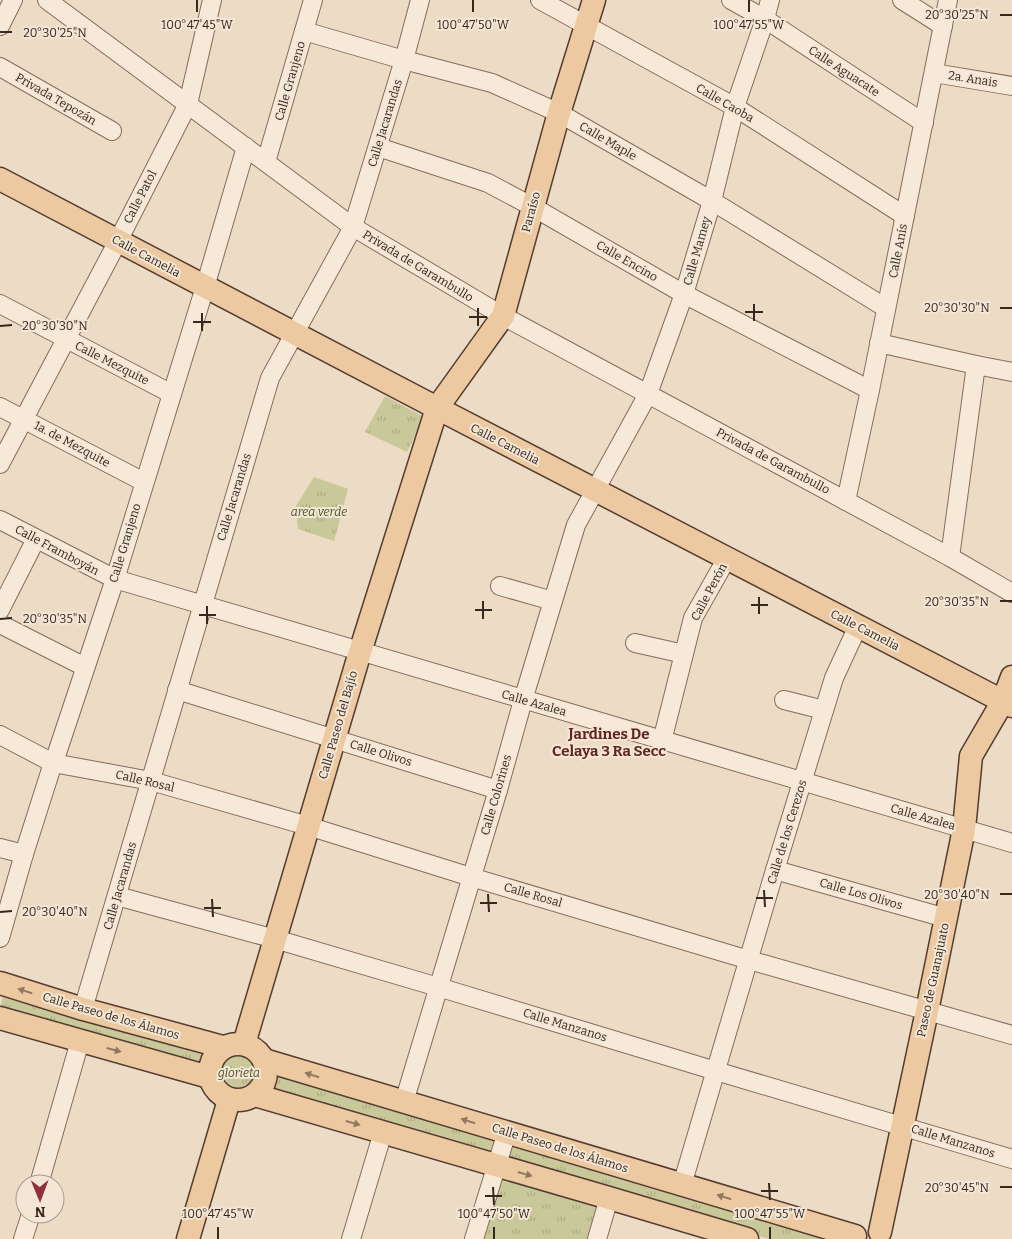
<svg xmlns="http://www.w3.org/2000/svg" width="1012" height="1239" viewBox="0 0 1012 1239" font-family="Bitter,serif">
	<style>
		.grass { fill: url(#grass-tufts) }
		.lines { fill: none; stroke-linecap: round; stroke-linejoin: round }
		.minor-casing { stroke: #856c5c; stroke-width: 20 }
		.major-casing { stroke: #543c30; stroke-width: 25 }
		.minor { stroke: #f7e9d8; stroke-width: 18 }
		.major { stroke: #ecc9a0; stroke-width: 22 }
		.oneway { fill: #917860 }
		.ticks { fill: none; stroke: #36271f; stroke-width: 2 }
		.labels { text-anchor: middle; stroke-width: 4; stroke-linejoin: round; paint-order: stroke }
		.street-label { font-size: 12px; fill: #36271f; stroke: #f3e6d4 }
		.park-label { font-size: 12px; font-style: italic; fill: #4d5227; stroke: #f3e6d4 }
		.quarter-label { font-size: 15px; font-weight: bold; fill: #602521; stroke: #f3e6d4 }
		.ticks-label { font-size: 12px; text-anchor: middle; fill: #36271f; stroke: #f3e6d4; stroke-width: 4; stroke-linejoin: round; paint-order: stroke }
	</style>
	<defs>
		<pattern id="grass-tufts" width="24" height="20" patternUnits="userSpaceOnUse" patternTransform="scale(1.25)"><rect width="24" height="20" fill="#c9c89a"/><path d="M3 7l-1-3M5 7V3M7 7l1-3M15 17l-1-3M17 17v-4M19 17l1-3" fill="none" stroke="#adac84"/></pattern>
	</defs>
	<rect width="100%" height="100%" fill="#ecdbc5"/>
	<g class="grass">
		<path d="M385,396L424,417L407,452L365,432Z"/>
		<path d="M314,477L348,489L334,541L298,529L296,506Z"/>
		<path d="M3,995L207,1056L203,1061L204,1070L0,1010Z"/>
		<path d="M234,1053H245L253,1057L259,1069L255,1085L245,1093H232C229,1091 224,1088 222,1085C213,1070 223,1061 234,1053Z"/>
		<path d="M275,1074L841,1239H769L270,1094Z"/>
		<path d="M500,1175L600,1204L590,1239H481Z"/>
	</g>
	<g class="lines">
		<g class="minor-casing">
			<g id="minor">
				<path d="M47,0L353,227L503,316L950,557L1012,593"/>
				<path d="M540,0L735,107L905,216"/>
				<path d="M731,0L765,19L924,123"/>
				<path d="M902,0L943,26"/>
				<path d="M0,26L13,0"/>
				<path d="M304,31L404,60L492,83L559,113L712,201L886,308"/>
				<path d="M0,67L112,131"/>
				<path d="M934,73L1012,86"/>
				<path d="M378,147L488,183L533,207L684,294L870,390"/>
				<path d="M266,162L313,0"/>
				<path d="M0,304L172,394"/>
				<path d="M879,343L976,365L1012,372"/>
				<path d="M0,407L144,482"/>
				<path d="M0,464L118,241L188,104L212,0"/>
				<path d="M846,501L870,390L948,0"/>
				<path d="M0,520L115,579L1012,843"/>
				<path d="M950,557L976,365"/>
				<path d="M500,586L553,601"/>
				<path d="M0,610L36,539"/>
				<path d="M0,624L85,667"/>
				<path d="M635,643L684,654"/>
				<path d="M177,690L498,790"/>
				<path d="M784,700L824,710"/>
				<path d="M0,735L53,763L151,781L308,826L471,877L749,960L1012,1035"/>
				<path d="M662,741L693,618L727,558"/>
				<path d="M0,848L24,854"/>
				<path d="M775,870L946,918"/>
				<path d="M117,896L275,939L438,987L716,1071L1012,1159"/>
				<path d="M0,938L24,854L53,763L57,753L115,579L205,287L246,147"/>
				<path d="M83,1009L270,378L353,227L404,60L420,0"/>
				<path d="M404,1102L498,790L523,700L576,525L648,394L684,294L712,201L735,107L765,19L770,0"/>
				<path d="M39,1184L80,1041"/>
				<path d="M682,1185L775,870L834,678L858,626"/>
				<path d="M23,1239L31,1214"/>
				<path d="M351,1239L383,1132"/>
				<path d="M474,1239L507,1132"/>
				<path d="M597,1239L609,1198"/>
			</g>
		</g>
		<g class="major-casing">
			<g id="major">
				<path d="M0,179L437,408L1012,706"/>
				<path d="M0,983L83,1009L223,1047"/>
				<path d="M0,1018L209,1077"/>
				<circle cx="238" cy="1072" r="28"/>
				<path d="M244,1044L360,652L437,408L503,316L559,113L594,0"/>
				<path d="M264,1060L855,1236"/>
				<path d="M255,1095L609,1198L747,1239"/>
				<path d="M880,1232L927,1011L964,829L971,756L1003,701L1012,677"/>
				<path d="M188,1239L229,1100"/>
			</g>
		</g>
		<use href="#minor" class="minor"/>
		<use href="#major" class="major"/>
	</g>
	<defs><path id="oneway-solid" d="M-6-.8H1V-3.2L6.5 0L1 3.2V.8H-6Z" transform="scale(1.25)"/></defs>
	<g class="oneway">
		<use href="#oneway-solid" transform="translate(25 991) rotate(-163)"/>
		<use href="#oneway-solid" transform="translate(114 1050) rotate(15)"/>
		<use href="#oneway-solid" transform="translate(312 1075) rotate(-163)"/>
		<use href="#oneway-solid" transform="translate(468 1121) rotate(-163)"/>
		<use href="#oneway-solid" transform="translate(353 1123) rotate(16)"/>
		<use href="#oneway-solid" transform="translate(525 1174) rotate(16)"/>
		<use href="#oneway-solid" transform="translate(724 1197) rotate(-163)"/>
	</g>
	<path class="ticks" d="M197,0V12M473,0V12M749,0V12M1000,15H1012M0,32H12M754,304V321M478,308V326M1000,308H1012M745,312H763M202,313V331M469,317H487M193,322H211M0,326L12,325M759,597V614M483,601V619M1000,601H1012M751,605H768M207,606V624M475,610H492M199,615H216M0,619L12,618M764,890L765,907M488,894L489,912M1000,894H1012M756,898H773M212,899L213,917M480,903H497M204,908H221M0,912L12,911M769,1183L770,1200M493,1187L494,1205M1000,1187H1012M761,1191H778M485,1196H502M218,1227V1239M494,1227V1239M770,1227V1239"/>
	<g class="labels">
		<g class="street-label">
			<text transform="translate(844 71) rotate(33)" y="4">Calle Aguacate</text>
			<text transform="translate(973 79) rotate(9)" y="4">2a. Anais</text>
			<text transform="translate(290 81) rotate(-74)" y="4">Calle Granjeno</text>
			<text transform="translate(56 99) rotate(30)" y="4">Privada Tepozán</text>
			<text transform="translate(725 103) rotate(30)" y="4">Calle Caoba</text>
			<text transform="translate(385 123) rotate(-73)" y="4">Calle Jacarandas</text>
			<text transform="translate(608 141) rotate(30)" y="4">Calle Maple</text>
			<text transform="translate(140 197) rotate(-63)" y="4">Calle Patol</text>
			<text transform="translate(531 212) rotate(-75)" y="4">Paraíso</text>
			<text transform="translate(697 251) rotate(-74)" y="4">Calle Mamey</text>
			<text transform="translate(898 251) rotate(-79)" y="4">Calle Anís</text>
			<text transform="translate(146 256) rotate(28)" y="4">Calle Camelia</text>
			<text transform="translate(627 261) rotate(30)" y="4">Calle Encino</text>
			<text transform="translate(418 266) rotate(31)" y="4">Privada de Garambullo</text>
			<text transform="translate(112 363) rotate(27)" y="4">Calle Mezquite</text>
			<text transform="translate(72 444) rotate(28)" y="4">1a. de Mezquite</text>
			<text transform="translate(505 444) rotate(27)" y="4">Calle Camelia</text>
			<text transform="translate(773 461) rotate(28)" y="4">Privada de Garambullo</text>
			<text transform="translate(234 497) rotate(-73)" y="4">Calle Jacarandas</text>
			<text transform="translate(125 543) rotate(-73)" y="4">Calle Granjeno</text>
			<text transform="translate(57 550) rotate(28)" y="4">Calle Framboyán</text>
			<text transform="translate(709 592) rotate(-62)" y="4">Calle Perón</text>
			<text transform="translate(865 630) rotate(27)" y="4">Calle Camelia</text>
			<text transform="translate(534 703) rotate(16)" y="4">Calle Azalea</text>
			<text transform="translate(338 725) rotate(-74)" y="4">Calle Paseo del Bajío</text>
			<text transform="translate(381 753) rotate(17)" y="4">Calle Olivos</text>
			<text transform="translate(145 781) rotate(13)" y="4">Calle Rosal</text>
			<text transform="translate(496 795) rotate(-74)" y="4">Calle Colorines</text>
			<text transform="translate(923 817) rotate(16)" y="4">Calle Azalea</text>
			<text transform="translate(787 832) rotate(-73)" y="4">Calle de los Cerezos</text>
			<text transform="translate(120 886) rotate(-74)" y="4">Calle Jacarandas</text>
			<text transform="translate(861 894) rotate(16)" y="4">Calle Los Olivos</text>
			<text transform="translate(533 895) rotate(16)" y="4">Calle Rosal</text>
			<text transform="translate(933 980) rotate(-78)" y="4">Paseo de Guanajuato</text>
			<text transform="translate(111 1016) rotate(16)" y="4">Calle Paseo de los Álamos</text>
			<text transform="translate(565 1025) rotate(17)" y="4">Calle Manzanos</text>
			<text transform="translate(953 1141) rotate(17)" y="4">Calle Manzanos</text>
			<text transform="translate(560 1148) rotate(17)" y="4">Calle Paseo de los Álamos</text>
		</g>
		<g class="park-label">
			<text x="319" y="516">area verde</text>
			<text x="239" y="1077">glorieta</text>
		</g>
		<g class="quarter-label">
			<text x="609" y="739">Jardines De<tspan x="609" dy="17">Celaya 3 Ra Secc</tspan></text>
		</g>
	</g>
	<g class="ticks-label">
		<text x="957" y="19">20°30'25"N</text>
		<text x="197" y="29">100°47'45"W</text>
		<text x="473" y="29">100°47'50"W</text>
		<text x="749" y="29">100°47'55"W</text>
		<text x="55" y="37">20°30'25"N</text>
		<text x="957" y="312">20°30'30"N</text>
		<text x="55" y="330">20°30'30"N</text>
		<text x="957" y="606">20°30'35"N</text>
		<text x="55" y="623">20°30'35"N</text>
		<text x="957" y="899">20°30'40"N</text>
		<text x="55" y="916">20°30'40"N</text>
		<text x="957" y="1192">20°30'45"N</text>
		<text x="218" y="1218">100°47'45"W</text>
		<text x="494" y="1218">100°47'50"W</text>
		<text x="770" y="1218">100°47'55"W</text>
	</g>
	<g transform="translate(40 1199) rotate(179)"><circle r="24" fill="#f3e6d4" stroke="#a79a8c"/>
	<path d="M0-4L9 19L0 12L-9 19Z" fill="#91303f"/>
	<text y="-8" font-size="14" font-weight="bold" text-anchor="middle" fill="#36271f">N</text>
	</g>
</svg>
